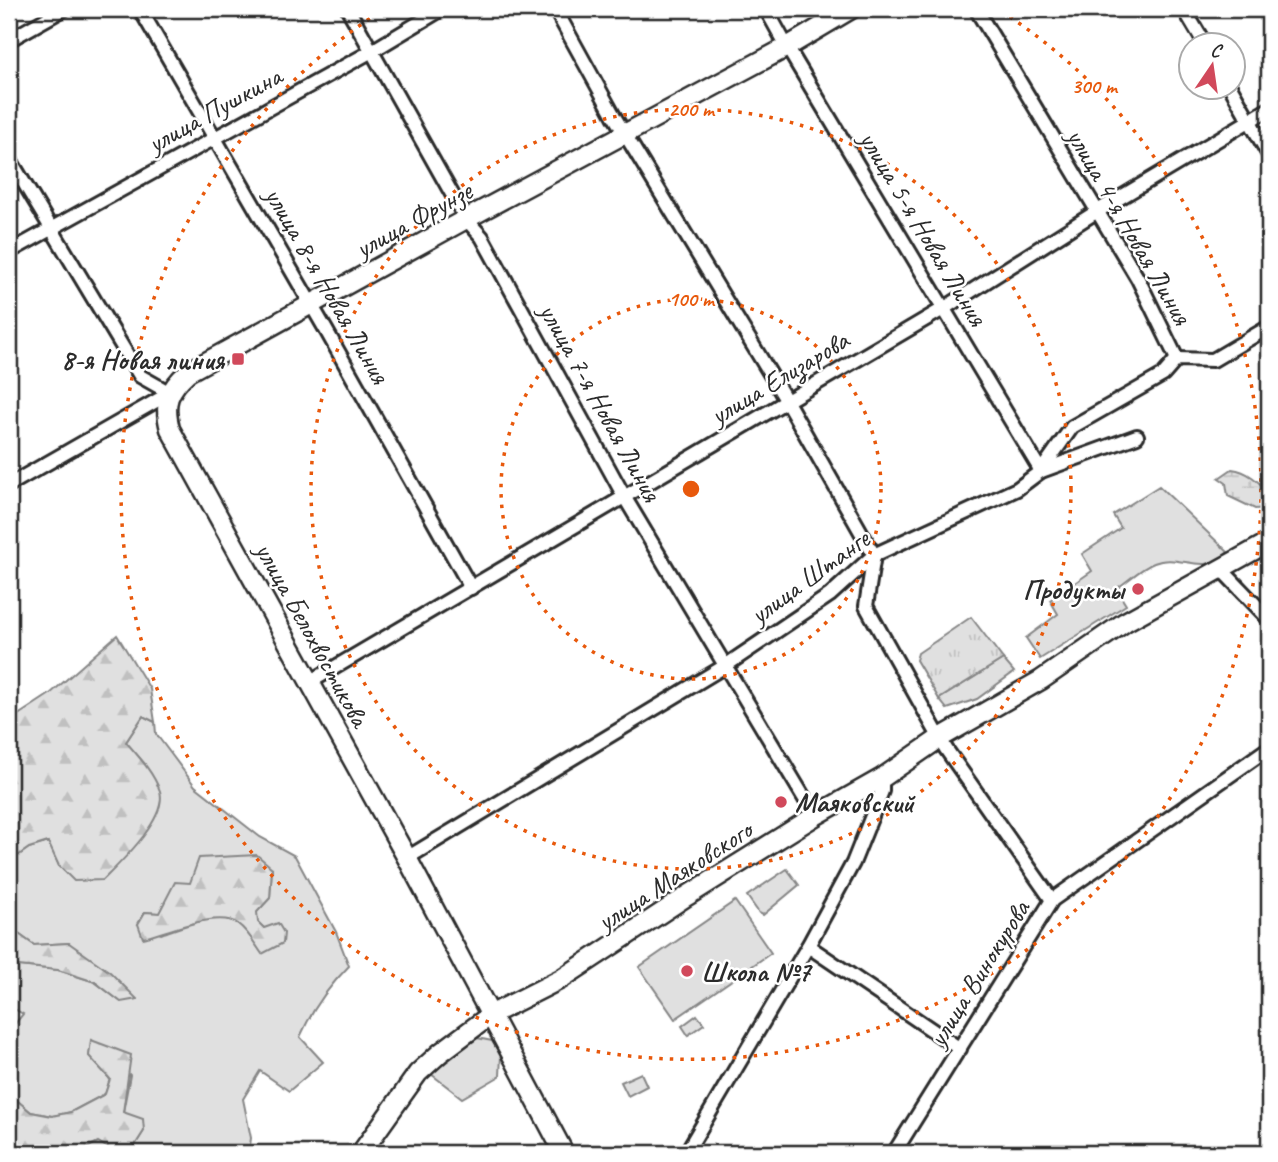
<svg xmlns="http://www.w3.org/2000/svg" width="1278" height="1162" viewBox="0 0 1278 1162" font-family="Caveat,sans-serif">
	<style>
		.grass { fill: #e0e0e0; stroke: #868686; stroke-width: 2; fill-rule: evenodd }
		.forest { fill: url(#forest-firs); stroke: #868686; stroke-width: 2 }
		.wetland { fill: url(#wetland-marsh); stroke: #868686; stroke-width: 2 }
		.park { fill: url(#park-tufts); stroke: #868686; stroke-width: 2 }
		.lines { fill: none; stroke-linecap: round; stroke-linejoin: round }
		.street-casing { stroke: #2b2b2b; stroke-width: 18 }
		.secondary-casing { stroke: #2b2b2b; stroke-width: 23 }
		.street { stroke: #fff; stroke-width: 12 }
		.secondary { stroke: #fff; stroke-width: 18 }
		.ring { fill: none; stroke: #e8590c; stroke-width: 3.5; stroke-dasharray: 3.5 7 }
		.poi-dot { fill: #d1495b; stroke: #fff; stroke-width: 2.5 }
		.labels { text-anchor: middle; stroke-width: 5; stroke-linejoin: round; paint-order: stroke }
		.street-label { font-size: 28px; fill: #2b2b2b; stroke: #fff }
		.poi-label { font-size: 28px; font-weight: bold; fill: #2b2b2b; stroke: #fff; text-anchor: end }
		.centre { fill: #e8590c; stroke: #fff; stroke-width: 3.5 }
		.ring-label { font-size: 21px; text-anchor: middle; font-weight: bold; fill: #e8590c; stroke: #fff; stroke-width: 5; stroke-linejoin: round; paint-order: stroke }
	</style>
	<defs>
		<pattern id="forest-firs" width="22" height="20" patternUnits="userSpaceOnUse" patternTransform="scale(1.75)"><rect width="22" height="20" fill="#e0e0e0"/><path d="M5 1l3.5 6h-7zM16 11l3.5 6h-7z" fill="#c0c0c0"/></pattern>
		<pattern id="wetland-marsh" width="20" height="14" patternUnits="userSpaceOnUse" patternTransform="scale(1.75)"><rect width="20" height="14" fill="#e0e0e0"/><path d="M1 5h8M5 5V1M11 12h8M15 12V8" fill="none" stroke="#c0c0c0"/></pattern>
		<pattern id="park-tufts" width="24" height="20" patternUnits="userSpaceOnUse" patternTransform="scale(1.75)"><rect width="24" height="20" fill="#e0e0e0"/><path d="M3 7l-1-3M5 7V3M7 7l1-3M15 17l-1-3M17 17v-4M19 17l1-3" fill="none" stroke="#c0c0c0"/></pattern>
	</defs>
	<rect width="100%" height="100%" fill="#fff"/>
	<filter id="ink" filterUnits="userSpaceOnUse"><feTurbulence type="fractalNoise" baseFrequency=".0143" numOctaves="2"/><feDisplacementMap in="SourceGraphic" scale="14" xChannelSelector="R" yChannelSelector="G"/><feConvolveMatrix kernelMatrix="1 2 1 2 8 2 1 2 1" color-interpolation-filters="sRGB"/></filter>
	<g filter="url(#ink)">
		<g class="grass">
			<path d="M1159,486L1228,552C1205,578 1179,552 1154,563C1141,568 1128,581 1116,589L1126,605L1040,659L1026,638L1058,614L1050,600L1092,571L1082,554L1121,528L1113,515Z"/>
			<path d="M1003,659L1014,672L977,699L947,709L939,699Z"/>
			<path d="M143,716L155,722L156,734L195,786L260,837L295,856L336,932L349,966C328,987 312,1010 300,1037L323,1062L289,1091L260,1071L243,1099L251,1138L249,1153H130L144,1131L123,1112L130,1075L92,1040L89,1056L110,1079L105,1094L71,1112L52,1116L31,1112L13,1097L9,1079V1031L23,1014L9,1006V965L58,970L95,982L121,1002L69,943L34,945L9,927V862L29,848L49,842L59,866L145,764L126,742ZM272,868L270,898L257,912V922L264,928L262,953C255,944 247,930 237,923C220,911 179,928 161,934L138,924L145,912L159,913L190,884Z"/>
			<path d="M787,869L799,885L763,915L759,913L747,896Z"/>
			<path d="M735,901L771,953L675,1019L639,967Z"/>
			<path d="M697,1015L704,1024L688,1035L682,1026Z"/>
			<path d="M477,1038L492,1041L501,1055L500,1076L462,1098L431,1074Z"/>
			<path d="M98,1142L117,1153H77Z"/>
		</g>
		<g class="forest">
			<path d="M117,635L150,689L155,722L143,716L126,742C139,757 153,772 160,791C168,818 121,862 103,880L74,881L59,866L48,842L29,848L9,862V721L50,694Z"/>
			<path d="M257,855L272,868L270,898L257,912L258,922L264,928L278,923L284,933L283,943L262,954C255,944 248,931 238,924C219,909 165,933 143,938L138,924L145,912L159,913L175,882L190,883L199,858Z"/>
			<path d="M9,927L34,945L69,943L110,972L137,999L121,1002L95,982L58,970L9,965Z"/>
			<path d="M91,1040L131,1055L123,1112L143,1119L144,1131L130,1153H117L98,1142L77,1153H9V1079L13,1097L31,1112L52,1116L71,1112L105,1094L110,1079L89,1056Z"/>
		</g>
		<path class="wetland" d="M1232,469C1248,471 1258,481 1269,493V504L1265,508L1255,509L1228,496L1226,483L1219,478Z"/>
		<g class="park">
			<path d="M971,617L1003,659L939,699L916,660L918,653Z"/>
			<path d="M641,1073L647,1086L628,1096L621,1082Z"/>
		</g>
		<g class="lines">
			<g class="street-casing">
				<g id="street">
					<path d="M140,9L326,330L471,588"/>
					<path d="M348,9L466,219L482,237L625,498L815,816"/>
					<path d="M555,9L614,116L786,400L874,555L866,606L928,717L946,749L1052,900"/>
					<path d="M766,9L787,47L1041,471L1137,436"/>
					<path d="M976,9L1138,279L1177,359"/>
					<path d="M1184,9L1206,46"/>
					<path d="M9,40L64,9"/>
					<path d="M1231,88L1269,155"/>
					<path d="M9,158L140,376L170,393"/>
					<path d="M9,252L372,51L442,9"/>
					<path d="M9,485L170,393"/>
					<path d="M1222,570L1269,619"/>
					<path d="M310,682L943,309L1096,212L1269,109"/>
					<path d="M407,858L725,666L830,595L874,555L1017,489L1041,471L1072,427L1163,375L1177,359L1213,360L1269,327"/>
					<path d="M808,946L960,1049"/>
					<path d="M686,1153L808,946L853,863L882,791V778"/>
					<path d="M894,1153L1052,900L1269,748"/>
				</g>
			</g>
			<g class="secondary-casing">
				<g id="secondary">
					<path d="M361,1153L418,1073L440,1053L492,1014L561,979L687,896L815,816L882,778L940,738L1041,680L1125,622L1269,542"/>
					<path d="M564,1153L407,858L170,429C163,403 168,390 188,372L466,219L787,47L851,9"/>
				</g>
			</g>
			<use href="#street" class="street"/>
			<use href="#secondary" class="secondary"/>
		</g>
	</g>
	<g class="ring">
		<circle cx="691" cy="489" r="190"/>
		<circle cx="691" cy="489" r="380"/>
		<path d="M1001 11A570 570 0 1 1 381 11"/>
	</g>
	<g class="poi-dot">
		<rect x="231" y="352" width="14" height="14" rx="3.5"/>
		<circle cx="1138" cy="589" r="7"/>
		<circle cx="781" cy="802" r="7"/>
		<circle cx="687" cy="971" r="7"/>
	</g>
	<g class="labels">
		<g class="street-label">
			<text transform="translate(214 109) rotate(-29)" y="10">улица Пушкина</text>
			<text transform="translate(413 219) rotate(-29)" y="10">улица Фрунзе</text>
			<text transform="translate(1130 226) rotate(60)" y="10">улица 4-я Новая Линия</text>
			<text transform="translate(924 228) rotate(59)" y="10">улица 5-я Новая Линия</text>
			<text transform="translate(328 285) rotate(60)" y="10">улица 8-я Новая Линия</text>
			<text transform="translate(779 377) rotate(-31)" y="10">улица Елизарова</text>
			<text transform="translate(601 402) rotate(61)" y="10">улица 7-я Новая Линия</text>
			<text transform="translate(809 576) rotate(-36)" y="10">улица Штанге</text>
			<text transform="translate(313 634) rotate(61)" y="10">улица Белохвостикова</text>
			<text transform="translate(674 875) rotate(-33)" y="10">улица Маяковского</text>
			<text transform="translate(978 973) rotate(-58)" y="10">улица Винокурова</text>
		</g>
		<g class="poi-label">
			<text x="224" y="369">8-я Новая линия</text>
			<text x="1124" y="599">Продукты</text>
			<text x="795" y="812" text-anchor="start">Маяковский</text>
			<text x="701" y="981" text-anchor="start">Школа №7</text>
		</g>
	</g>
	<circle cx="691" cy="489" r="10" class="centre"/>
	<g class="ring-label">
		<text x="1094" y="93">300 m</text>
		<text x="691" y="116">200 m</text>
		<text x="691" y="306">100 m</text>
	</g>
	<rect width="1278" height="1162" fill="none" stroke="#fff" stroke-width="35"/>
	<rect x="18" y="18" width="1243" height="1127" fill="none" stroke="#2b2b2b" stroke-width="2.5" filter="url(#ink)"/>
	<g transform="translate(1212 66) rotate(13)"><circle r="33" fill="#ffffff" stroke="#aaaaaa" stroke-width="2"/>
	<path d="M0-5L12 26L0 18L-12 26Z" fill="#d1495b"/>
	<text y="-10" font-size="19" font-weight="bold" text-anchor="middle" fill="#2b2b2b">С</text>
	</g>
</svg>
